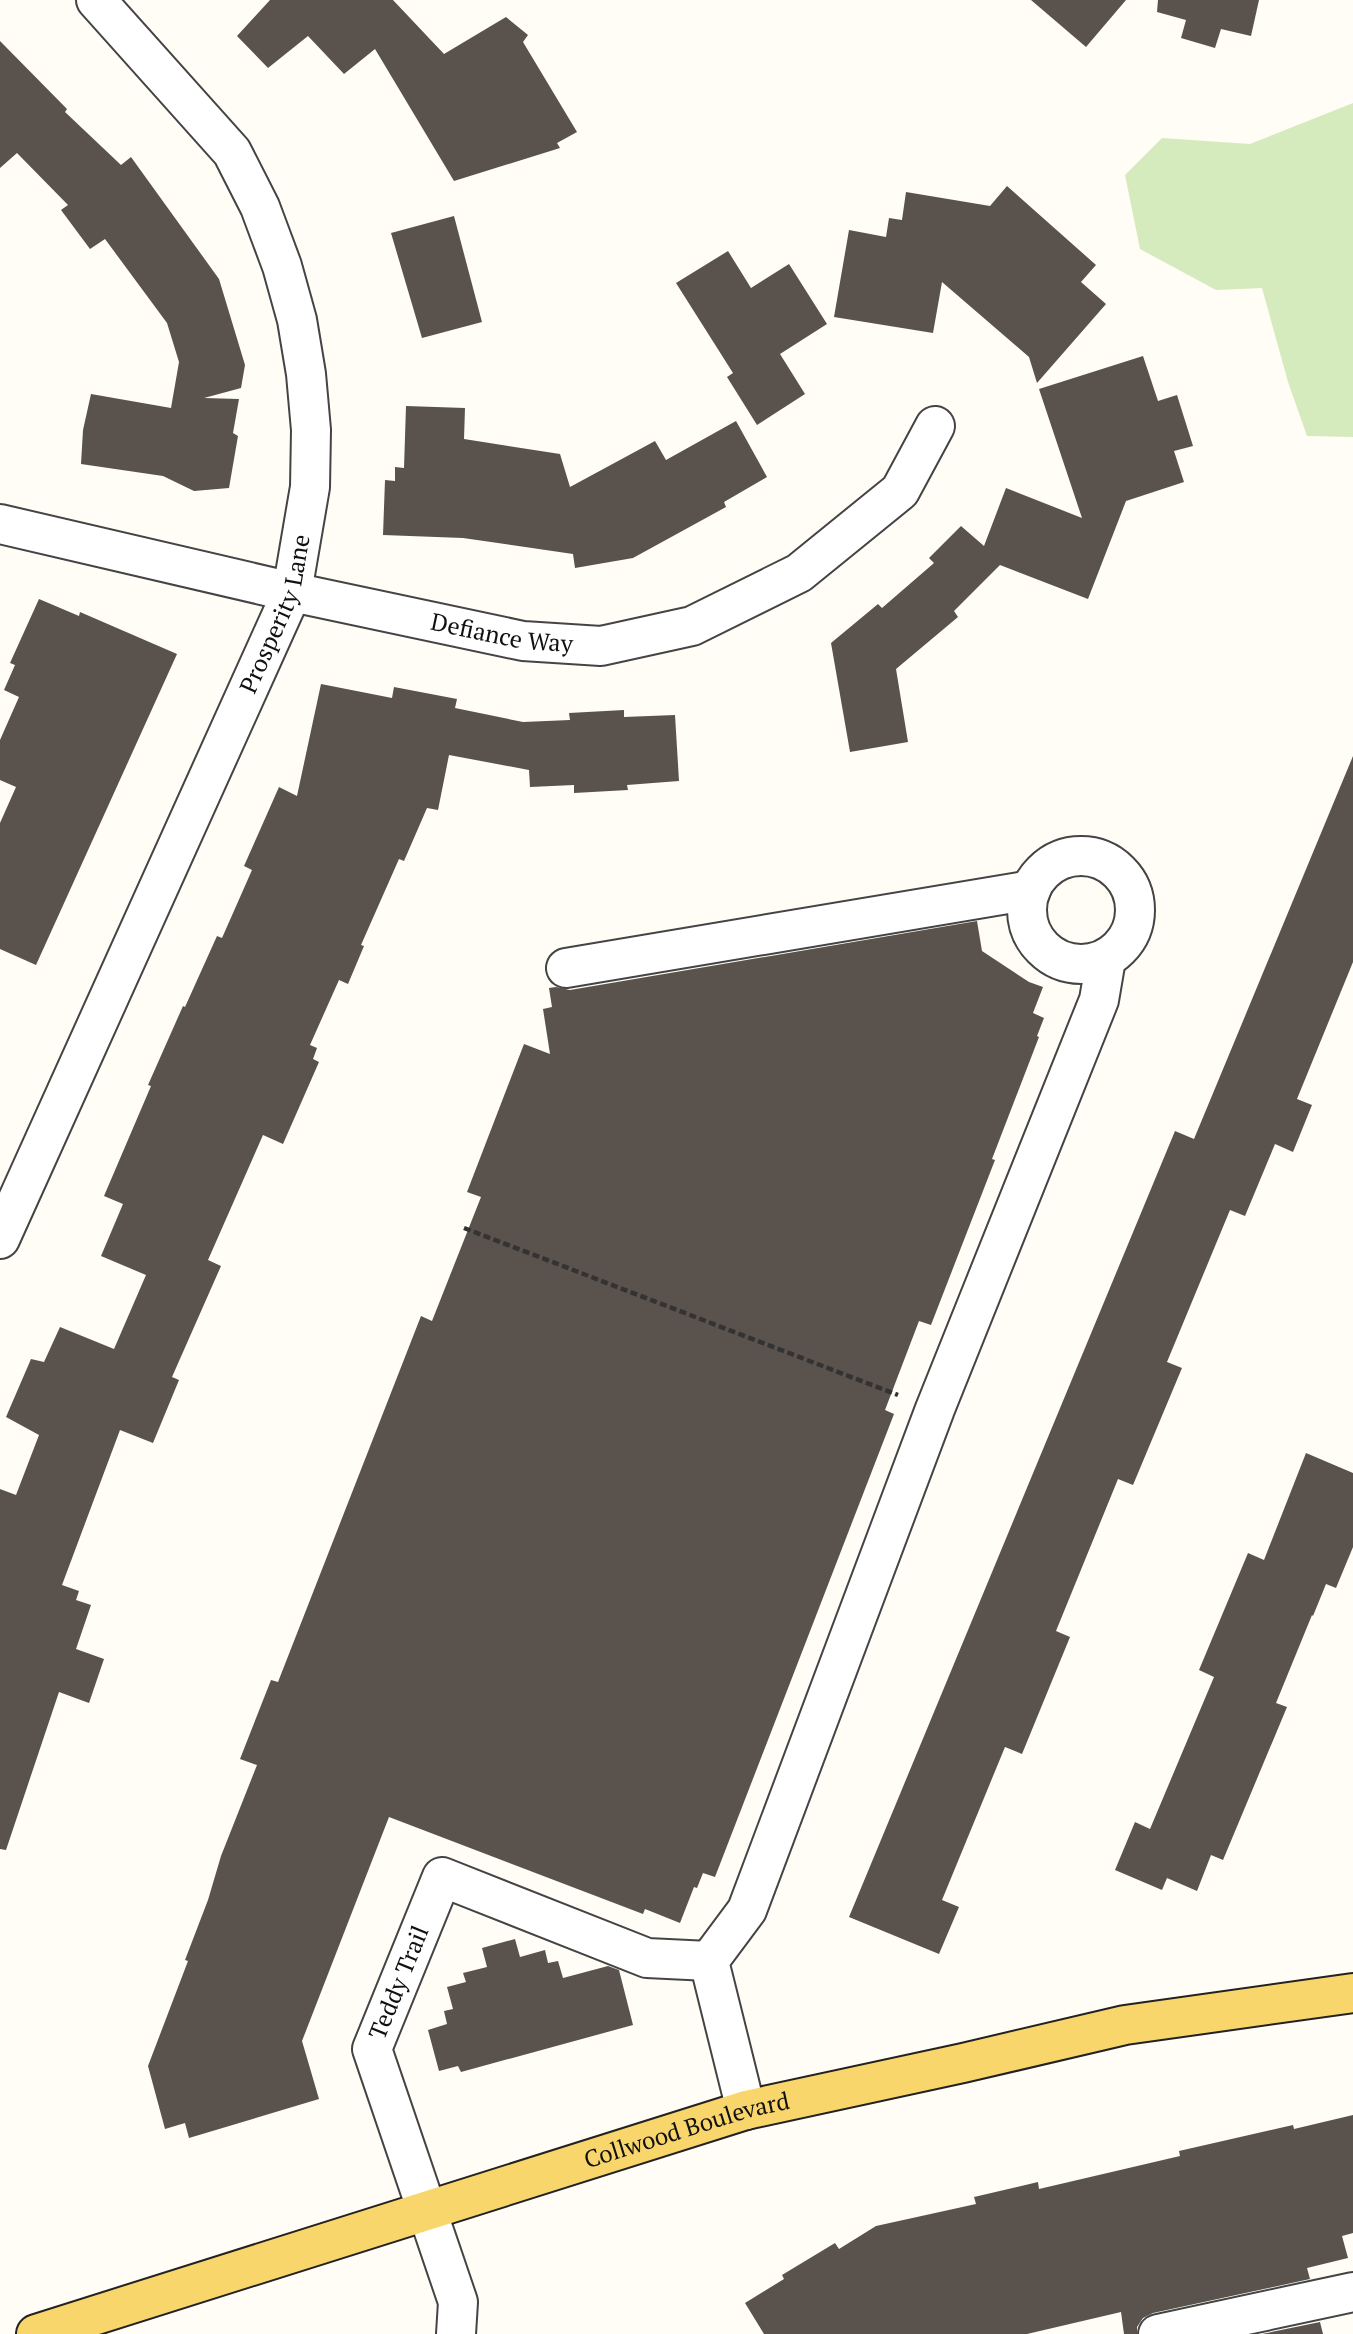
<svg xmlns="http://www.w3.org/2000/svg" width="1353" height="2334" viewBox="0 0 1353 2334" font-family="'PT Serif',serif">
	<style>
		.green { fill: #d5ebbd }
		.building { fill: #5a524d }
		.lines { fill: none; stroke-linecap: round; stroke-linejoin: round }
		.minor-casing { stroke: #444; stroke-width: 42 }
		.major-casing { stroke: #222; stroke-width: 42 }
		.path { stroke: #333; stroke-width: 4.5; stroke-dasharray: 7 3.5; stroke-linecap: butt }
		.minor { stroke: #fff; stroke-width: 38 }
		.major { stroke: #f9d66b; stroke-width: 38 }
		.labels { text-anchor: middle; stroke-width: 7; stroke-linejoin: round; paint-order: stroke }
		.street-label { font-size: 24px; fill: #111; stroke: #fff }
	</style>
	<rect width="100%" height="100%" fill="#fffdf5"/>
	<path class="green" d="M1353,103V437L1307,436L1288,382L1262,288L1216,290L1140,249L1125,175L1162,138L1250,144Z"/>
	<g class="building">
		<path d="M270,0H393L444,54L506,17L528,35L523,42L577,132L557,143L560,148L454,181L375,49L344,74L308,36L268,68L237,36Z"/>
		<path d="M1031,0H1126L1086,47Z"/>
		<path d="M1158,0H1259L1251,36L1221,29L1215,48L1181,38L1186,20L1157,12Z"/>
		<path d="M0,41L67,109L65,112L121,165L131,157L219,279L245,365L241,388L204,398L239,399L233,433L238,436L229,488L194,491L163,476L81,464L83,430L91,394L171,408L179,362L167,323L105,239L90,249L61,210L68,205L17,153L0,168Z"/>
		<path d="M1007,186L1096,265L1081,282L1106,304L1037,383L1029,357L942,282L933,333L834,317L849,230L886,237L889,218L902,220L906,192L990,206Z"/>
		<path d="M454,216L482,322L422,338L391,233Z"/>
		<path d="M728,251L751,288L789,264L827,324L780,354L805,394L757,425L727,377L733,373L676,283Z"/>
		<path d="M1143,356L1158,401L1177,395L1193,446L1174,451L1184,482L1126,501L1088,599L1000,565L954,611L958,617L896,669L908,742L850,752L831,643L878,604L882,608L934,563L929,558L961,526L984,546L1006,488L1082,518L1039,389Z"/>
		<path d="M406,406L465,408L464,439L560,454L570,487L655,441L666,460L736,421L767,477L724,502L726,507L633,558L575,568L573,554L463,538L383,535L385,480L395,481V467L404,468Z"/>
		<path d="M39,599L79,616L80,612L177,654L36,965L0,949V823L16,787L0,780V740L19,697L4,690L15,665L10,663Z"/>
		<path d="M321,684L392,698L394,687L457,699L455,708L523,722L570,720L569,713L624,710V717L675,715L679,781L627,785L628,790L574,793V785L530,787L529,770L449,755L438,810L427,808L404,861L399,859L361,945L364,946L348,984L339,980L310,1045L317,1048L313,1059L319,1062L283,1144L263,1135L208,1260L221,1266L172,1377L179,1380L153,1443L120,1430L62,1585L79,1591L76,1600L91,1605L76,1649L104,1659L89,1703L59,1692L6,1850L0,1849V1489L16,1495L39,1435L6,1417L31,1359L44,1362L60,1327L114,1349L146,1275L101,1256L123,1204L104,1196L151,1086L148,1085L183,1006L185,1007L217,936L222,938L252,870L244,866L279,787L297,796Z"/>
		<path d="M1353,756V962L1297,1099L1312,1105L1293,1152L1275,1144L1245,1216L1230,1210L1167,1362L1182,1368L1133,1485L1118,1479L1056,1631L1070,1637L1022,1754L1005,1747L942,1900L959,1907L939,1954L849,1917L1175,1131L1194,1139Z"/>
		<path d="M977,921L982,951L1029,982L1043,987L1033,1013L1044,1018L1037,1036L1039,1037L992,1159L995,1160L931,1325L919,1321L885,1410L894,1414L715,1877L703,1873L697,1888L694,1887L680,1923L645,1909L643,1914L389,1817L302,2041L319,2099L189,2138L185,2123L165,2129L148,2066L188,1961L185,1960L208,1900L221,1856L257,1765L240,1759L271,1680L278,1682L421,1316L432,1321L481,1197L467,1192L524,1044L550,1054L543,1009L552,1007L549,988L556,987L570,990Z"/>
		<path d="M1306,1453L1353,1473V1547L1336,1588L1326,1584L1313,1616L1312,1615L1276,1703L1287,1707L1223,1860L1211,1855L1197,1891L1167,1878L1162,1890L1115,1870L1135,1822L1150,1829L1214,1677L1199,1670L1248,1553L1264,1560Z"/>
		<path d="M515,1939L520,1957L545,1950L548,1963L558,1961L563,1978L608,1966L619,1970L633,2025L461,2072L458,2066L439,2071L428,2030L447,2024L444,2011L453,2009L447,1987L466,1982L463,1973L487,1967L482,1948Z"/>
		<path d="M1353,2115V2233L1342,2236L1348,2258L1307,2268L1310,2279L1153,2313L1143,2318L1137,2327V2334H1124L1121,2312L1027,2334H764L745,2303L784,2279L782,2275L835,2243L839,2249L876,2226L976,2204L974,2197L1038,2182L1039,2189L1180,2156L1179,2151L1293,2125L1294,2129Z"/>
		<path d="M1320,2322L1323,2334H1262Z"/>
	</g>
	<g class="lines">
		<g class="minor-casing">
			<g id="minor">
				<path id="s1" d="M0,524L292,592L523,641L601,646L692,626L799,573L900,491L935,426"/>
				<circle cx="1081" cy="910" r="54"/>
				<path d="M566,968L1031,890"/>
				<path id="s2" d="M0,1239L292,592L310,487L311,430L306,374L297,320L282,266L260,207L232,152L96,0"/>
				<path d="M746,2110L709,1961L747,1910L935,1409L1099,1000L1106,959"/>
				<path id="s3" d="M456,2334L458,2302L372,2049L442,1877L647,1958L709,1961"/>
				<path d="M1158,2334L1353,2292"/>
			</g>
		</g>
		<g class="major-casing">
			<g id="major">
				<path id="s4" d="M36,2334L746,2110L963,2063L1125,2025L1353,1993"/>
			</g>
		</g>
		<path class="path" d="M464,1228L898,1395"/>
		<use href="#minor" class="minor"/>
		<use href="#major" class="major"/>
	</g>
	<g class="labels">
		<g class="street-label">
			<text dy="8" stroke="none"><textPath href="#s2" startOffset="684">Prosperity Lane</textPath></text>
			<text dy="8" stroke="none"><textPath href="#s1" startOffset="514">Defiance Way</textPath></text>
			<text dy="8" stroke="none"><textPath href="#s3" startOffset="371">Teddy Trail</textPath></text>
			<text dy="8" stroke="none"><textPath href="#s4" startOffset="682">Collwood Boulevard</textPath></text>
		</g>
	</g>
</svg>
